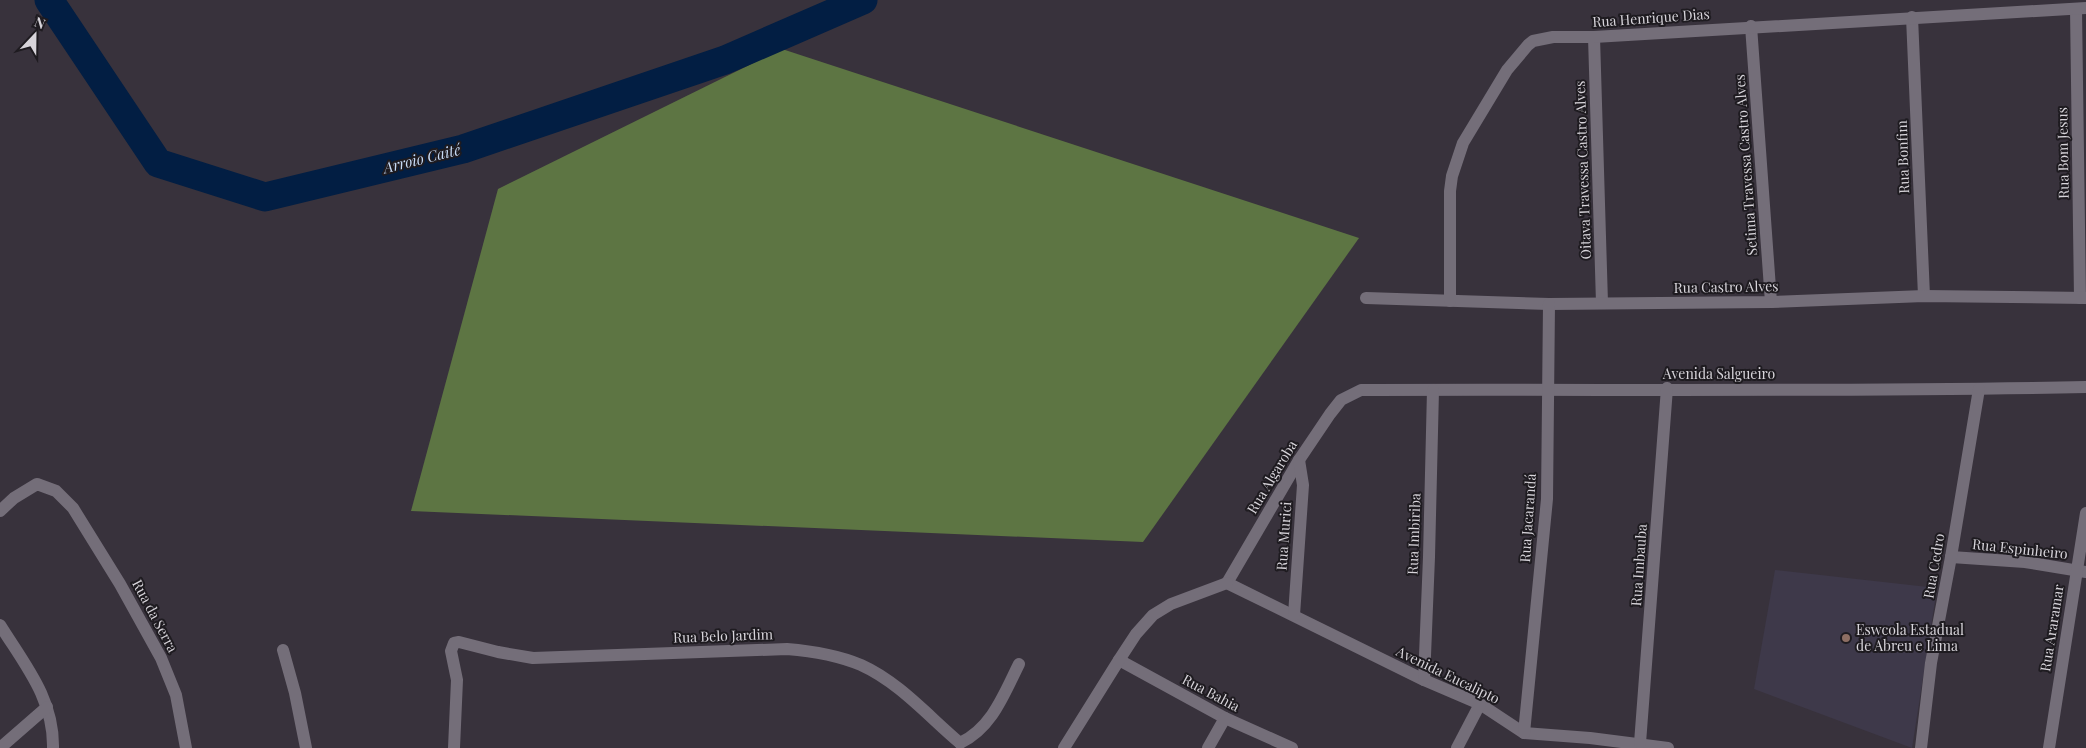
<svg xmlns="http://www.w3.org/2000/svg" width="2086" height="748" viewBox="0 0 2086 748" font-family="'Playfair Display',serif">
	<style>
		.education { fill: #3e394a }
		.forest { fill: #5d7543 }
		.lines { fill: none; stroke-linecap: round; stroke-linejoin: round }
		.river { stroke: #021e43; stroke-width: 29 }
		.minor { stroke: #746e79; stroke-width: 12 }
		.education-dot { fill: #8d6e63; stroke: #1e1b20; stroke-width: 2 }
		.labels { text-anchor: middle; stroke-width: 4; stroke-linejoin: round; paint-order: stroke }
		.street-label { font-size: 14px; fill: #d7d4da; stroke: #1e1b20 }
		.poi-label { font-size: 14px; fill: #d7d4da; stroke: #1e1b20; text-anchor: start }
		.water-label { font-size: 15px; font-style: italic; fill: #c7daf5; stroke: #1e1b20 }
	</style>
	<rect width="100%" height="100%" fill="#38323c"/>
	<path class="education" d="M1775,570L1937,588L1912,748L1754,689Z"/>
	<path class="forest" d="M782,49L1359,238L1143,542L411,511L498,189Z"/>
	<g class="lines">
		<path class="river" d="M49,0L158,163L265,197L463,149L725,60L863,0"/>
		<g class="minor">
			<path d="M2076,9L2080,298"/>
			<path d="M1912,17L1924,296"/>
			<path d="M1751,26L1771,302"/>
			<path d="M1594,37L1602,303"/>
			<path d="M1366,298L1549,304L1771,302L1924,296L2086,298"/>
			<path d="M1450,301V191L1452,176L1463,143L1507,70L1528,45L1533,41L1553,37H1594L2086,8"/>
			<path d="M0,511L14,498L37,484L56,491L73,508L120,584L161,658L176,695L186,748"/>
			<path d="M1951,557L2025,562L2086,572"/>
			<path d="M1227,583L1299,460L1330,414L1341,400L1361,390C1602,389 1844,392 2086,387"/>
			<path d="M1227,583L1424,680L1480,704L1524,733L1590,738L1668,748"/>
			<path d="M1294,615L1303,485L1299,460"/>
			<path d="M0,625C25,665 54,699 53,748"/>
			<path d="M283,650L295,693L306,748"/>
			<path d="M1119,660L1225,718L1292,748"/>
			<path d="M1424,680L1429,557L1433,390"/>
			<path d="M1524,733L1547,499L1549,304"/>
			<path d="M960,743C992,728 1004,694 1019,664"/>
			<path d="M1640,743L1667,388"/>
			<path d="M0,748L47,707"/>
			<path d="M454,748L457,680L451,651L454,643L459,642L498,652L533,658L787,649C812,651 837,655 861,665C899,682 929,717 960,743"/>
			<path d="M1064,748L1119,660L1136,634L1153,615L1171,604L1227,583"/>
			<path d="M1208,748L1225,718"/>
			<path d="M1457,748L1480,704"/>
			<path d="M1921,748L1931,663L1951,557L1979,389"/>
			<path d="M2049,748L2086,513"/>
		</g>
	</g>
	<circle class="education-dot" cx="1846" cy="638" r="5"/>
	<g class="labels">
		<g class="street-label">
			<text transform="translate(1651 18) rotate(-4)" y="5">Rua Henrique Dias</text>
			<text transform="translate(2063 153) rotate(-91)" y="5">Rua Bom Jesus</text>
			<text transform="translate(1903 157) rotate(-92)" y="5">Rua Bonfim</text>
			<text transform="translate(1746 165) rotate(-94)" y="5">Setima Travessa Castro Alves</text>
			<text transform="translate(1583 170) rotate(-92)" y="5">Oitava Travessa Castro Alves</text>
			<text transform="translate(1726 287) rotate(-1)" y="5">Rua Castro Alves</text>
			<text x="1719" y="379">Avenida Salgueiro</text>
			<text transform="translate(1272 477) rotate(-59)" y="5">Rua Algaroba</text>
			<text transform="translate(1528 518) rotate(-86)" y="5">Rua Jacarandá</text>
			<text transform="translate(1414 534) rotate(-88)" y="5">Rua Imbiriba</text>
			<text transform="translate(1284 536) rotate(-86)" y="5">Rua Murici</text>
			<text transform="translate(2020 549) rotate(6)" y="5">Rua Espinheiro</text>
			<text transform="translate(1639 565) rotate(-86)" y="5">Rua Imbauba</text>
			<text transform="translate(1934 566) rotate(-80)" y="5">Rua Cedro</text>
			<text transform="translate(155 616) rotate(62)" y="5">Rua da Serra</text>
			<text transform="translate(2052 628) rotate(-81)" y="5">Rua Araramar</text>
			<text transform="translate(723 636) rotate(-2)" y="5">Rua Belo Jardim</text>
			<text transform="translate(1448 675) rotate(26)" y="5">Avenida Eucalipto</text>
			<text transform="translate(1211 693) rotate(28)" y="5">Rua Bahia</text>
		</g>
		<g class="poi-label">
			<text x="1856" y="635">Eswcola Estadual<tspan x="1856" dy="16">de Abreu e Lima</tspan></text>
		</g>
		<g class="water-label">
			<text transform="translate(422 159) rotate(-14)" y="5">Arroio Caité</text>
		</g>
	</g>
	<g transform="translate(35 35) rotate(22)" stroke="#1e1b20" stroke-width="4" paint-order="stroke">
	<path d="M0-4L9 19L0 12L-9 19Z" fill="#d7d4da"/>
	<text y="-8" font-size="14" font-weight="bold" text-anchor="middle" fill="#d7d4da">N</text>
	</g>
</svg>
